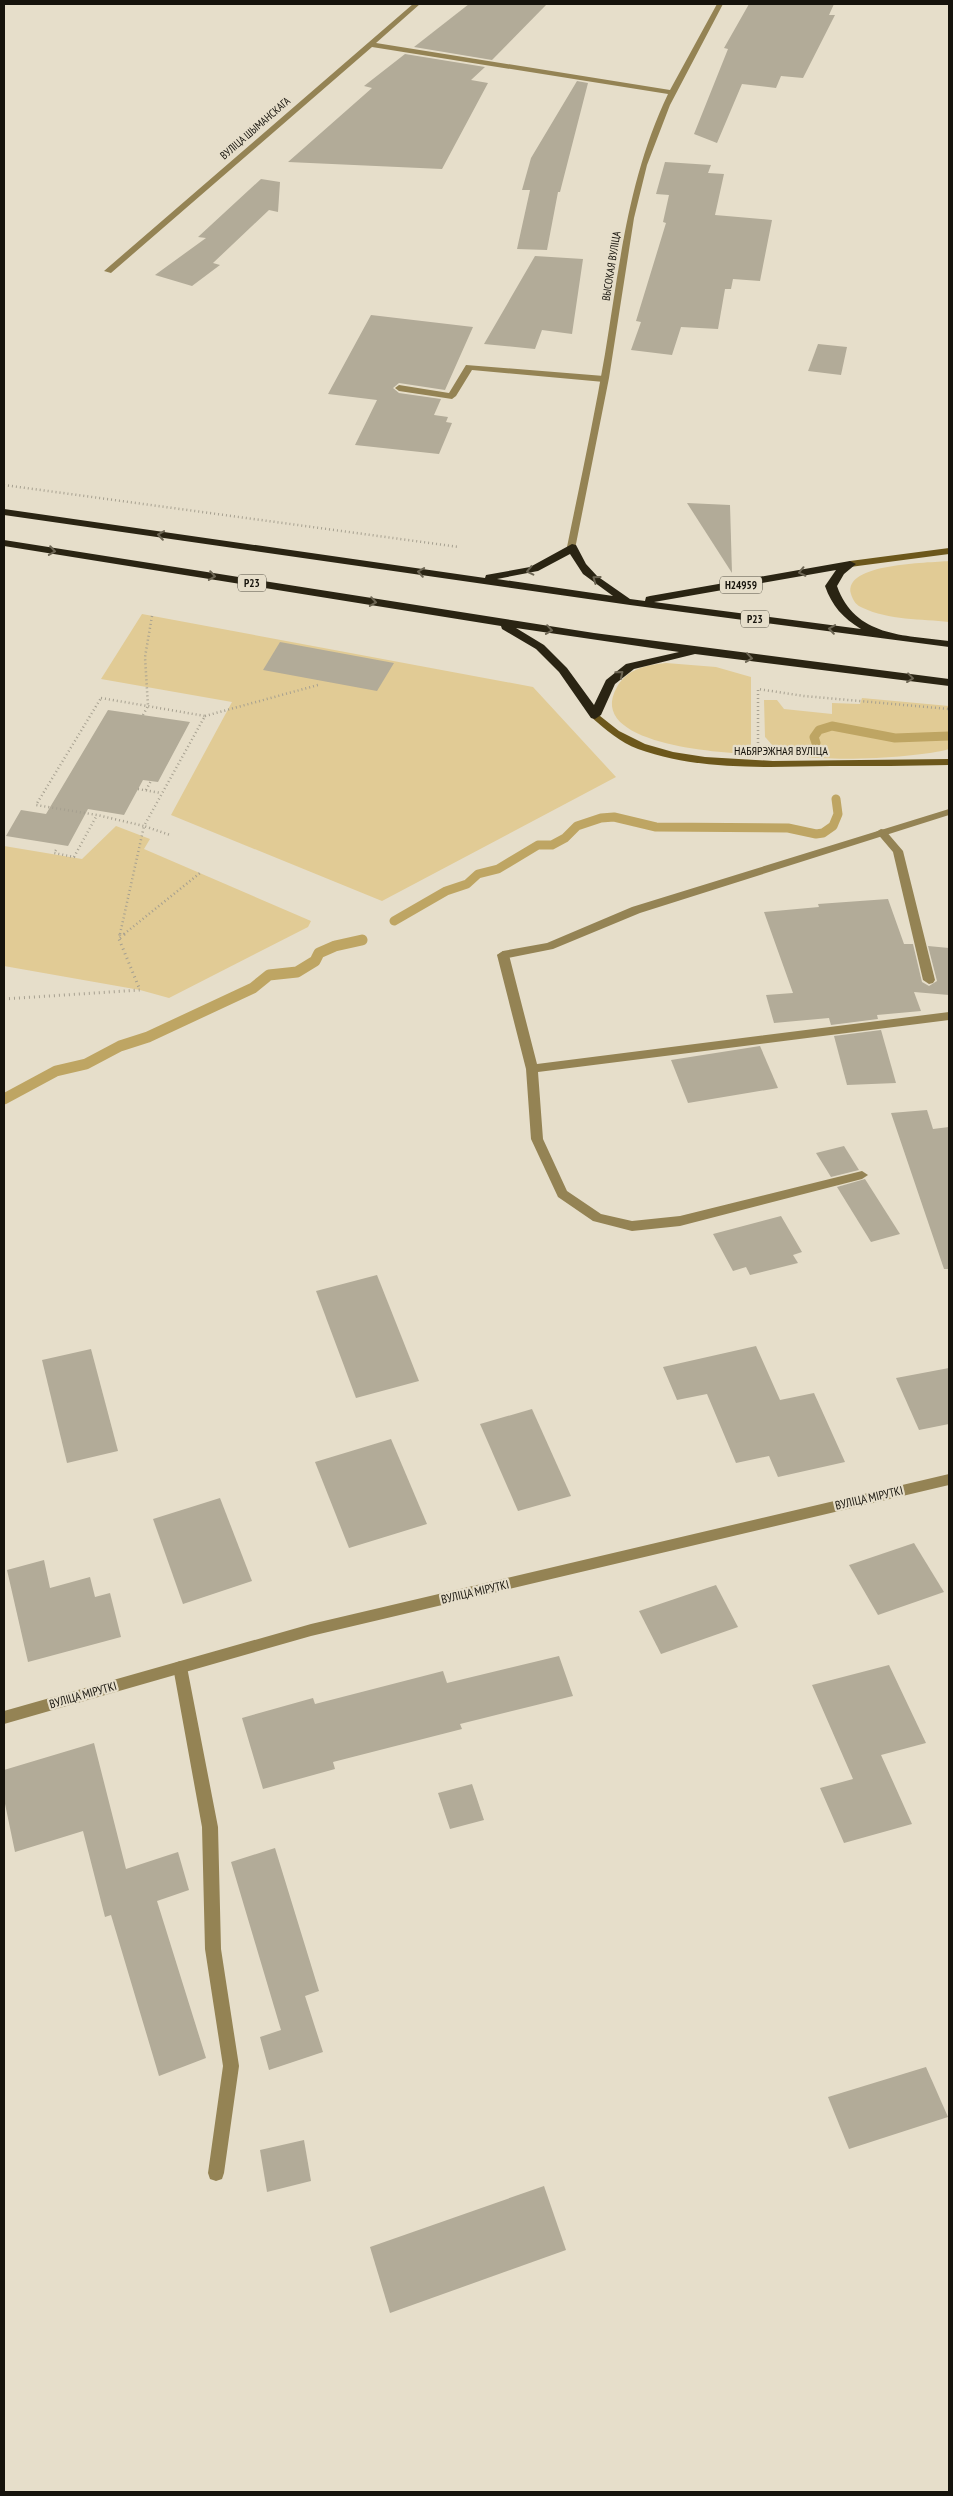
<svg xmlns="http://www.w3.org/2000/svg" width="953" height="2496" viewBox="0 0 953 2496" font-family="'PT Sans Narrow',sans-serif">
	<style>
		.green { fill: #e1cb95 }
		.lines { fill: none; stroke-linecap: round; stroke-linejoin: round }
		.stream-far1 { stroke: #bea563; stroke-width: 9 }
		.stream { stroke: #bea563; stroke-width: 11 }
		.building { fill: #b2ab98 }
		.path-far1 { stroke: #a6a090; stroke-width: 2.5; stroke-dasharray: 1 3; stroke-linecap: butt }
		.path { stroke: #a6a090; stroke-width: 3; stroke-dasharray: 1 4; stroke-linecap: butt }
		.lane { fill: #948354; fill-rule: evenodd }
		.street { fill: #948354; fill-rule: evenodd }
		.secondary { fill: #6c571b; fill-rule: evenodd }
		.highway { fill: #2a2413; fill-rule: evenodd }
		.oneway { stroke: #6c6553 }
		.labels { text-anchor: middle; stroke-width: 4.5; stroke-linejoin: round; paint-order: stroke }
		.far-street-label { font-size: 11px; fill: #16130c; stroke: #e6deca }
		.shield { fill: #e6deca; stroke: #545045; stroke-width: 1 }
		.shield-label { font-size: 11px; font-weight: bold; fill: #16130c }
		.street-label { font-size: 12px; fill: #16130c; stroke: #e6deca }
	</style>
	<rect width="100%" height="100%" fill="#e6deca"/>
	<g class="green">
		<path d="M949,561V622C922,619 888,620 863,608C857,606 853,601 851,594C843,563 928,563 949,561Z"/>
		<path d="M142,614L533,687L616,777L382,901L171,815L232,702L101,679Z"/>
		<path d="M666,663L716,667L751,677V754C720,753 584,744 617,687C627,669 646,665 666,663Z"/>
		<path d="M862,698L949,706V749C921,758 802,765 778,750C773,747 769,741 765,737L764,700H777L784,709L832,714V703L860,704Z"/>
		<path d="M116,826L150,839L144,849L311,921L308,927L169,998L140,990L4,966V846L82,859Z"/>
	</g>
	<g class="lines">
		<g class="stream-far1">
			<path d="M816,743L814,737L819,730L832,726L895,738L949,736"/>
			<path d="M394,921L446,891L467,884L478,874L498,869L538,845H552L565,838L577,826L601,818L614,817L656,827L788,828L816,834L823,833L833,826L838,814L836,799"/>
		</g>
		<path class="stream" d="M4,1099L56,1071L86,1064L120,1046L148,1037L253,988L269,975L297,972L315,961L319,953L335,946L362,940"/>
	</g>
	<g class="building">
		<path d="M469,4H547L492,60L414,47Z"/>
		<path d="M749,4H834L829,15H835L803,78L781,76L776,88L742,84L717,143L694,134L728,49L724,48Z"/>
		<path d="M405,54L485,67L471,80L488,83L442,169L288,162L372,88L364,86Z"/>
		<path d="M577,81L588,83L560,192H558L547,250L517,249L530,190H522L531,158Z"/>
		<path d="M665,162L711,165L708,173L724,174L715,215L772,220L760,281L733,279L731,289H725L718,329L681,327L672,355L631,350L641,322L636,321L666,223L663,222L669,195L656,194Z"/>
		<path d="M261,179L280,182L278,212L269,210L213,263L220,265L192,286L155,275L206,238L198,237Z"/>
		<path d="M535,256L583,259L572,334L542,330L535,349L484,344Z"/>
		<path d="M371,315L473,327L445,390L399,383L393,388L399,393L441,399L434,415L448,417L446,422L452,423L439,454L355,445L377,400L328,394Z"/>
		<path d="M818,344L847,347L841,375L808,371Z"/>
		<path d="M687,503L730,505L732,573Z"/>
		<path d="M280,642L394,663L377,691L263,670Z"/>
		<path d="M108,710L190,722L158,782L143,780L124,815L88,809L68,846L6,836L21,810L46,814Z"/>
		<path d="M888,899L904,944H913L922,982L929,986L937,981L928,946L949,948V995L914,992L921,1011L877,1015L878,1019L831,1025L829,1018L774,1023L766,995L793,993L764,912L819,907L818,904Z"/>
		<path d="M881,1030L896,1083L847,1085L834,1036Z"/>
		<path d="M760,1046L778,1088L688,1103L671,1060Z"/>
		<path d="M927,1110L933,1129L949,1127V1269H944L891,1113Z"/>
		<path d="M844,1146L859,1170L831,1177L816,1153Z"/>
		<path d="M865,1179L900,1234L871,1242L837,1187Z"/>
		<path d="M781,1216L802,1252L793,1255L798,1263L750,1275L746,1267L733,1271L713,1234Z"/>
		<path d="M377,1275L419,1381L356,1398L316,1291Z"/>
		<path d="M756,1346L780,1400L814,1393L845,1462L778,1477L769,1456L736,1463L707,1394L677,1400L663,1367Z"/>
		<path d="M91,1349L118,1451L67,1463L42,1360Z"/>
		<path d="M949,1368V1424L919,1430L896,1378Z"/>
		<path d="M532,1409L571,1496L518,1511L480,1424Z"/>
		<path d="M391,1439L427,1524L349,1548L315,1462Z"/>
		<path d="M220,1498L252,1581L183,1604L153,1519Z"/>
		<path d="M914,1543L944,1592L878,1615L849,1565Z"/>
		<path d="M44,1560L50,1588L90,1577L95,1597L110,1593L121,1637L28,1662L7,1570Z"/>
		<path d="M716,1585L738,1627L661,1654L639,1611Z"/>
		<path d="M559,1656L573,1696L460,1724L462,1729L333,1762L335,1769L263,1789L242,1718L313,1698L315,1704L443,1671L447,1683Z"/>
		<path d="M889,1665L926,1743L881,1755L912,1824L844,1843L820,1788L853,1779L812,1685Z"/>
		<path d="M94,1743L126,1869L178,1852L189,1890L157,1901L206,2058L159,2076L111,1915L105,1917L83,1831L15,1852L4,1799V1770Z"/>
		<path d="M472,1784L484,1820L450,1829L438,1793Z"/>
		<path d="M275,1848L319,1991L305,1996L323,2052L269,2070L260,2037L281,2030L231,1862Z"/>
		<path d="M926,2067L948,2117L849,2149L828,2097Z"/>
		<path d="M304,2140L311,2181L267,2192L260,2150Z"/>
		<path d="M544,2186L566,2250L390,2313L370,2247Z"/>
	</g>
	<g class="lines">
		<g class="path-far1">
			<path d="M4,485L459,547"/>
			<path d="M101,698L205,716L144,826L97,815L36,805Z"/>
			<path d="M143,715L148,706L145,657L152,616"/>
			<path d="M205,716L318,685"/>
			<path d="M758,743V689L804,696L949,709"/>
			<path d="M138,789L161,793"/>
			<path d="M146,790L151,781"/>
			<path d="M56,850L54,853L74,857L97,815"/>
			<path d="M120,934L144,826L170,835"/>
			<path d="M124,934L200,873"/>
		</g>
		<g class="path">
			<path d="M120,938L126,933"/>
			<path d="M4,999L140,990L119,939L120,933"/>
		</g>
		<g class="lane">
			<path d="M466,365L604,376L608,379L604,382L472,370L456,396L452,399L399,391L395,388L399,385L449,393Z"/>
			<path d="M881,829L885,830L903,851L935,980L933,983L929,984L923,980L893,852L876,832Z"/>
			<path d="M503,951L509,955L537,1064L949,1012V1020L538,1072L543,1139L567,1191L601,1214L632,1221L680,1216L862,1171L868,1175L862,1179L680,1226L632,1231L593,1221L558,1197L531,1139L526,1069L497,955Z"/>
			<path d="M180,1661L185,1663L187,1667L218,1827L221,1949L239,2066L224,2173L222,2179L216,2181L210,2179L208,2173L223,2066L205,1949L202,1827L173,1667L175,1663Z"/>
		</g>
		<g class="street">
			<path d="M413,4H420L376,43L670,90L717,4H723L670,105L647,165L634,218L609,378L575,549L572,550L567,547C580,483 594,419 605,354C620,263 628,178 668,94L372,47L111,273L104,271Z"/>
			<path d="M949,809V815L640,913L553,949L503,959L497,955L503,951L547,943L632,907Z"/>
			<path d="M949,1474V1485L311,1636L4,1724V1711L311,1624Z"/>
		</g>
		<g class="secondary">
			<path d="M949,548V554L850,567L845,564L850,561Z"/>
			<path d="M595,712L619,731L645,744L673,752L705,757L773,761L949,759V765C910,766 870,766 831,766C767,767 699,771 638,749C620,742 606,730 591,717V713Z"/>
		</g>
		<g class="highway">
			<path d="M4,509L485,578L486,575L530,567L572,544L576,545L586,564L597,576L630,599L645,601L646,597L650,596L850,561L856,564L844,574L837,586C855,637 904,635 949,641V647L630,605L4,515ZM570,554L583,574L613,596L497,579L538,571ZM836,570L825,586C832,606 843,618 861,629L654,602Z"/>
			<path d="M4,540L594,633L949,679V686L695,654L634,669L615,684L601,715L595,719L591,718L559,672L536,649L502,629L501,626L4,546ZM516,628L679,652L626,664L606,680L594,705L567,668L544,645Z"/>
		</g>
	</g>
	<defs><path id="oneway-chevron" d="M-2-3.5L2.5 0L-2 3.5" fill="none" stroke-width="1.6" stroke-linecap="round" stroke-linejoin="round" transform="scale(1.25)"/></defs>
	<g class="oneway">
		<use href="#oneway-chevron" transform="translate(161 535) rotate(-172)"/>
		<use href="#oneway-chevron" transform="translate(52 551) rotate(9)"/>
		<use href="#oneway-chevron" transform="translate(530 571) rotate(167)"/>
		<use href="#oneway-chevron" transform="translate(421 572) rotate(-171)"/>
		<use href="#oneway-chevron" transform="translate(802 572) rotate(168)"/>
		<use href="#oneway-chevron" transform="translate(212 576) rotate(9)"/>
		<use href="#oneway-chevron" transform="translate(596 579) rotate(-144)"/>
		<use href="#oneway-chevron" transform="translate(373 602) rotate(9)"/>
		<use href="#oneway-chevron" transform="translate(832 629) rotate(-172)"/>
		<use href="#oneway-chevron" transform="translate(549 630) rotate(8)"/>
		<use href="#oneway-chevron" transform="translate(749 658) rotate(8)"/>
		<use href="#oneway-chevron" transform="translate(620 674) rotate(-39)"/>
		<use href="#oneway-chevron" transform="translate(910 678) rotate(7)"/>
	</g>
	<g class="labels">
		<g class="far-street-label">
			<text transform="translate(255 128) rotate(-41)" y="4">ВУЛІЦА ШЫМАНСКАГА</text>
			<text transform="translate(611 266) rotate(-81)" y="4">ВЫСОКАЯ ВУЛІЦА</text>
		</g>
		<g class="shield">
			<rect x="238" y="574.5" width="28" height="17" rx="4"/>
			<rect x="720" y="576.5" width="42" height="17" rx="4"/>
			<rect x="741" y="610.5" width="28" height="17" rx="4"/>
		</g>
		<g class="shield-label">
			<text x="252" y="587">Р23</text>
			<text x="741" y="589">Н24959</text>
			<text x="755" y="623">Р23</text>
		</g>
		<g class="street-label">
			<text x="781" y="755">НАБЯРЭЖНАЯ ВУЛІЦА</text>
			<text transform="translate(869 1498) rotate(-13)" y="4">ВУЛІЦА МІРУТКІ</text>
			<text transform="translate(475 1592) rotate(-13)" y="4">ВУЛІЦА МІРУТКІ</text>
			<text transform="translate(83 1695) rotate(-16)" y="4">ВУЛІЦА МІРУТКІ</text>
		</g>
	</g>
	<rect width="953" height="2496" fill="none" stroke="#16130c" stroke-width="10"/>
</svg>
